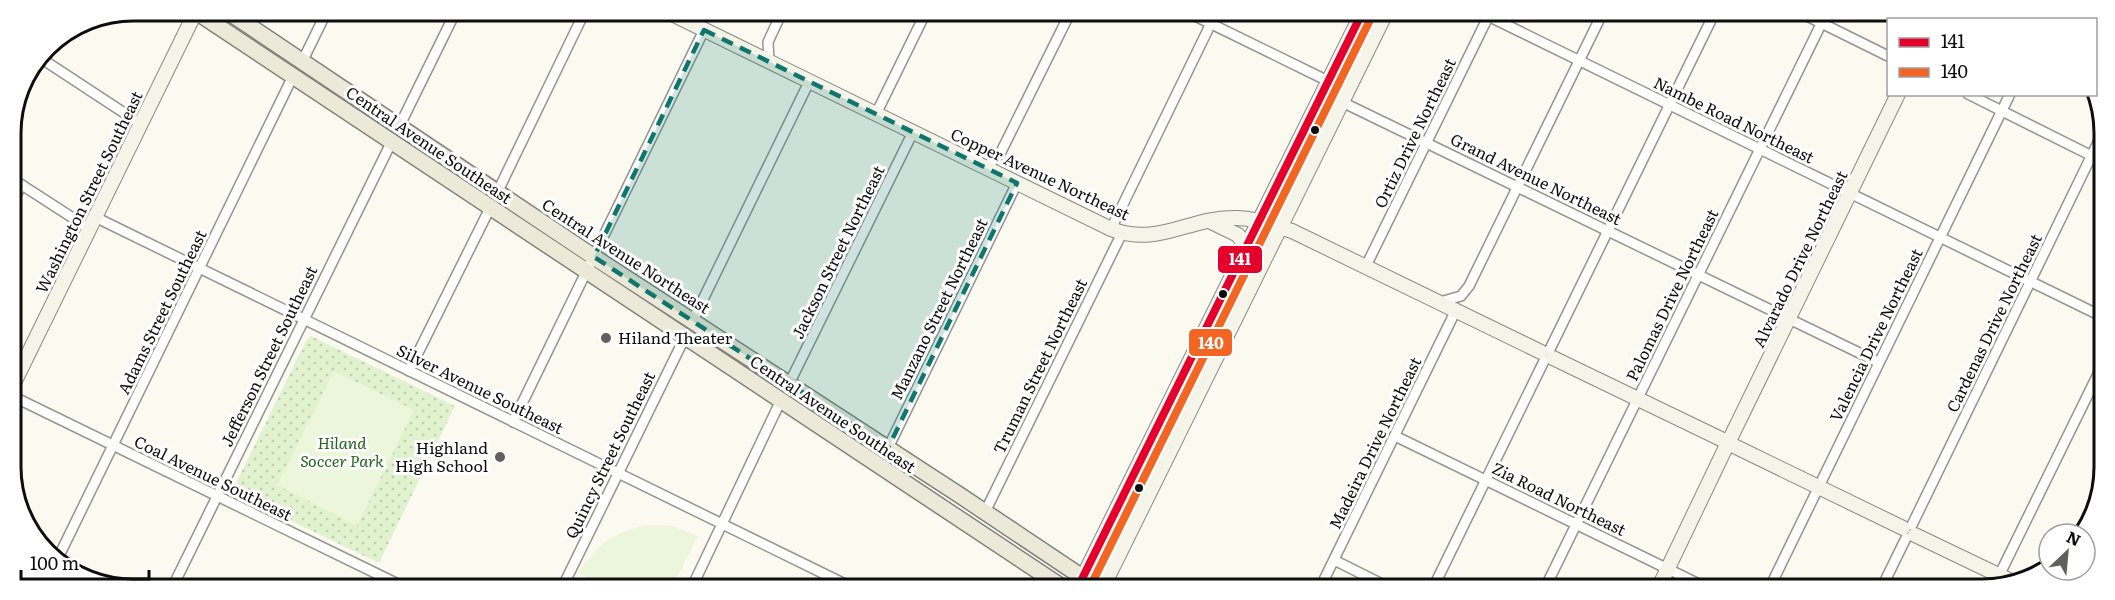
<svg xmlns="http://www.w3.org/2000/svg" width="2115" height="600" viewBox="0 0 2115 600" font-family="Literata,serif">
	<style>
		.park { fill: url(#park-dots) }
		.pitch { fill: #ecf6da }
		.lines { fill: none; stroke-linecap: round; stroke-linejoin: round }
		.street-casing { stroke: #949490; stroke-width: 12 }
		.secondary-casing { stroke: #8b8a86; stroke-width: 16 }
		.primary-casing { stroke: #81817d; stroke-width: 18 }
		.street { stroke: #fefefd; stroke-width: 9 }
		.secondary { stroke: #f5f4e8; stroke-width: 14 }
		.primary { stroke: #ede9d8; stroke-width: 15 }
		.bus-1-casing { stroke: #fff; stroke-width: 12 }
		.bus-2-casing { stroke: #fff; stroke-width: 12 }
		.bus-1 { stroke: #e4002b; stroke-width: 8 }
		.bus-2 { stroke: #f26522; stroke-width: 8 }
		.marked { fill: #0f766e; fill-opacity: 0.2; stroke: #0f766e; stroke-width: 4.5; stroke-dasharray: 12 8; stroke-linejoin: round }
		.bus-dot { fill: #0d0d0d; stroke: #fff; stroke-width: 2 }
		.poi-dot { fill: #60605d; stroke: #fff; stroke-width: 2 }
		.labels { text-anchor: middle; stroke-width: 6; stroke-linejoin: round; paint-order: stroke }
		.street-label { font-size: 16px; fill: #0d0d0d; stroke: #fff }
		.poi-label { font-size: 16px; fill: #0d0d0d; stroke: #fff; text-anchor: start }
		.park-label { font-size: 16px; font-style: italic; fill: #23671a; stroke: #fff }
		.rim { fill: none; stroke: #0d0d0d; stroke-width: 3 }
		.line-badge { stroke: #fff; stroke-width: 2 }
		.badge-label { font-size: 16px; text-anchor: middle; font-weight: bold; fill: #fff }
	</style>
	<defs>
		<pattern id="park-dots" width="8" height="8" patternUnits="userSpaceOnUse" patternTransform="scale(1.5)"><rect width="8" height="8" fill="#e1f2cf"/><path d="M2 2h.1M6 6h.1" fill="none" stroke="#c0ceb1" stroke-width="1.8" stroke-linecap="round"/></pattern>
	</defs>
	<rect width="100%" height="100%" fill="#fbfaf1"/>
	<path class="park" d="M311,336L455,406L379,563L237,495L234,487L306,341Z"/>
	<g class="pitch">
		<path d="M334,371L414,410L357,526L277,485Z"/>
		<path d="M649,525L672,526L698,536L672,587L606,586L578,573C600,542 612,532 649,525Z"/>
	</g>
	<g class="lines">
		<g class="street-casing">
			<g id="street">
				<path d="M1189,13L1328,81L1342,102L1878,362"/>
				<path d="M1482,13L2101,316"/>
				<path d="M1803,14L1888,56"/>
				<path d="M39,57L141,124"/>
				<path d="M769,61L768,42L782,12"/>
				<path d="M302,62L327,11"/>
				<path d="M1968,94L2102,161"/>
				<path d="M876,114L926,12"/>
				<path d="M399,127L456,11"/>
				<path d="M985,168L1000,154L1070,13"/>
				<path d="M11,178L90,229"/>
				<path d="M497,193L585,11"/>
				<path d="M11,203L22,185"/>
				<path d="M95,217L851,587"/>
				<path d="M1111,229L1216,13"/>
				<path d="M1366,266L1490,13"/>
				<path d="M1440,302L1461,296L1469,286L1602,14"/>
				<path d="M692,322L809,82"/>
				<path d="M1550,349L1714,14"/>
				<path d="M409,371L490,208"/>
				<path d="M789,384L913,132"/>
				<path d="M12,396L402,586"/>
				<path d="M513,422L704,30"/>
				<path d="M1395,436L1709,589"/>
				<path d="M888,448L1017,183"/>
				<path d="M985,512L1122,233"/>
				<path d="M1912,525L2102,134"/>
				<path d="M57,560L293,76"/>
				<path d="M1334,560L1390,588"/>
				<path d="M173,586L392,141"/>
				<path d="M434,586H435"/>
				<path d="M563,586L685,337"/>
				<path d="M692,587L781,400"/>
				<path d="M1320,588L1456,310"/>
				<path d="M1433,588L1544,361"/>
				<path d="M1545,588L1826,14"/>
				<path d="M1993,588L2101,368"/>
				<path d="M1769,589L2010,94"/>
				<path d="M1881,589L1906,538"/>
			</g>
		</g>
		<g class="secondary-casing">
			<g id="secondary">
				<path d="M668,12L1111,229C1158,247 1187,218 1233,218C1253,217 1273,225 1292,231L1541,352"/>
				<path d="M1934,20L1937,14"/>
				<path d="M1209,221L1238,235L1246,247"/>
				<path d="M1217,356L1212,346L1214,338L1231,296"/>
				<path d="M1553,358L1723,440"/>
				<path d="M12,387L196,11"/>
				<path d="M1731,437L1898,94"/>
				<path d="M1734,446L1903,528"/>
				<path d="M1915,535L2011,581"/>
				<path d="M1078,587L1362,13"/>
				<path d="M1103,587L1386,13"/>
				<path d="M1658,589L1725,449"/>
			</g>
		</g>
		<g class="primary-casing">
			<g id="primary">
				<path d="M195,11L1062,587"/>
				<path d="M227,11L594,257L961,496L1097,587"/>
			</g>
		</g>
		<use href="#street" class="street"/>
		<use href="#secondary" class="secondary"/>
		<use href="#primary" class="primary"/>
		<g class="bus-1-casing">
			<path id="bus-1" d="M1078,587L1362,13"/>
		</g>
		<g class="bus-2-casing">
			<path id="bus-2" d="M1090,587L1371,18"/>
		</g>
		<use href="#bus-1" class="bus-1"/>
		<use href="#bus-2" class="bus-2"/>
	</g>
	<path class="marked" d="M704,30L1017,183L888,448L594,257Z"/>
	<g class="bus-dot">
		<circle cx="1315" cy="130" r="5"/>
		<circle cx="1223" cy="294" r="5"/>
		<circle cx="1139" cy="488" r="5"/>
	</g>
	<g class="poi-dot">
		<circle cx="606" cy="338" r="6"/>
		<circle cx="500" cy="457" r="6"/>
	</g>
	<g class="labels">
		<g class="street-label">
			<text transform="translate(1734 120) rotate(26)" y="6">Nambe Road Northeast</text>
			<text transform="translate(1415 133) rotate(-64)" y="6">Ortiz Drive Northeast</text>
			<text transform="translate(429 145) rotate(34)" y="6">Central Avenue Southeast</text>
			<text transform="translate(1040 174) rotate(25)" y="6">Copper Avenue Northeast</text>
			<text transform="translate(1536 179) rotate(26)" y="6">Grand Avenue Northeast</text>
			<text transform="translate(89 192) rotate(-64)" y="6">Washington Street Southeast</text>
			<text transform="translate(838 252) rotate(-64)" y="6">Jackson Street Northeast</text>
			<text transform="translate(626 256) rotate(33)" y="6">Central Avenue Northeast</text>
			<text transform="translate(1800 259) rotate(-64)" y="6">Alvarado Drive Northeast</text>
			<text transform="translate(1672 295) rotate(-64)" y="6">Palomas Drive Northeast</text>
			<text transform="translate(939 309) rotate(-64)" y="6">Manzano Street Northeast</text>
			<text transform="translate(162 312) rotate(-64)" y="6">Adams Street Southeast</text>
			<text transform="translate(1994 323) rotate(-64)" y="6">Cardenas Drive Northeast</text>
			<text transform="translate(1876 335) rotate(-64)" y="6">Valencia Drive Northeast</text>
			<text transform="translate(269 356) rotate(-64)" y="6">Jefferson Street Southeast</text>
			<text transform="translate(1040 366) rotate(-64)" y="6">Truman Street Northeast</text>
			<text transform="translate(480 389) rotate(26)" y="6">Silver Avenue Southeast</text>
			<text transform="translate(833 414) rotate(34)" y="6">Central Avenue Southeast</text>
			<text transform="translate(1375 443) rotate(-64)" y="6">Madeira Drive Northeast</text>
			<text transform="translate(610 455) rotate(-64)" y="6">Quincy Street Southeast</text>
			<text transform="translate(213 478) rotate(26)" y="6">Coal Avenue Southeast</text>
			<text transform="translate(1559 499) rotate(26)" y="6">Zia Road Northeast</text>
		</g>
		<g class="poi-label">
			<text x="618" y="344">Hiland Theater</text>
			<text x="488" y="454" text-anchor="end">Highland<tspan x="488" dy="18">High School</tspan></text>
		</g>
		<g class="park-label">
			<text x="342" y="449">Hiland<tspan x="342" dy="18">Soccer Park</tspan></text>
		</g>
	</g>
	<path d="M0 0H2115V600H0ZM133 21H1982A112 112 0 0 1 2094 133V467A112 112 0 0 1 1982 579H133A112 112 0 0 1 21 467V133A112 112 0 0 1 133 21Z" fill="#fff" fill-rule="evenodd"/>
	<path class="rim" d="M133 21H1982A112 112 0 0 1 2094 133V467A112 112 0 0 1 1982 579H133A112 112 0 0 1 21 467V133A112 112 0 0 1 133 21Z"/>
	<g class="line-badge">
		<rect x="1217" y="245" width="46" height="29" rx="6" fill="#e4002b"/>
		<rect x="1188" y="328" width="45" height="29" rx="6" fill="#f26522"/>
	</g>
	<g class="badge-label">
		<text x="1240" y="265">141</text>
		<text x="1211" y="349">140</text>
	</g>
	<rect x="1887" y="18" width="210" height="78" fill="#ffffff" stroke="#9e9e9e" stroke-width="1.5"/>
	<rect x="1899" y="38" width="30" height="9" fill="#e4002b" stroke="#9e9e9e" stroke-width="1.5"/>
	<text x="1941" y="48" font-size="18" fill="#0d0d0d">141</text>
	<rect x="1899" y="68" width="30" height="9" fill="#f26522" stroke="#9e9e9e" stroke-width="1.5"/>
	<text x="1941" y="78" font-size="18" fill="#0d0d0d">140</text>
	<g transform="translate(2067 552) rotate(26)"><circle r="28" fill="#ffffff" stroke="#9e9e9e" stroke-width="1.5"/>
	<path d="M0-4.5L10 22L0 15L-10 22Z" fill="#60605d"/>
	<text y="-9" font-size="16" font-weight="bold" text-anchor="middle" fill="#0d0d0d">N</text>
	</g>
	<path d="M21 570v9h128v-9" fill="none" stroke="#0d0d0d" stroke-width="3"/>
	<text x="30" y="570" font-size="18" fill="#0d0d0d" stroke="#ffffff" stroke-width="4.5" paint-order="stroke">100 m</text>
</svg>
